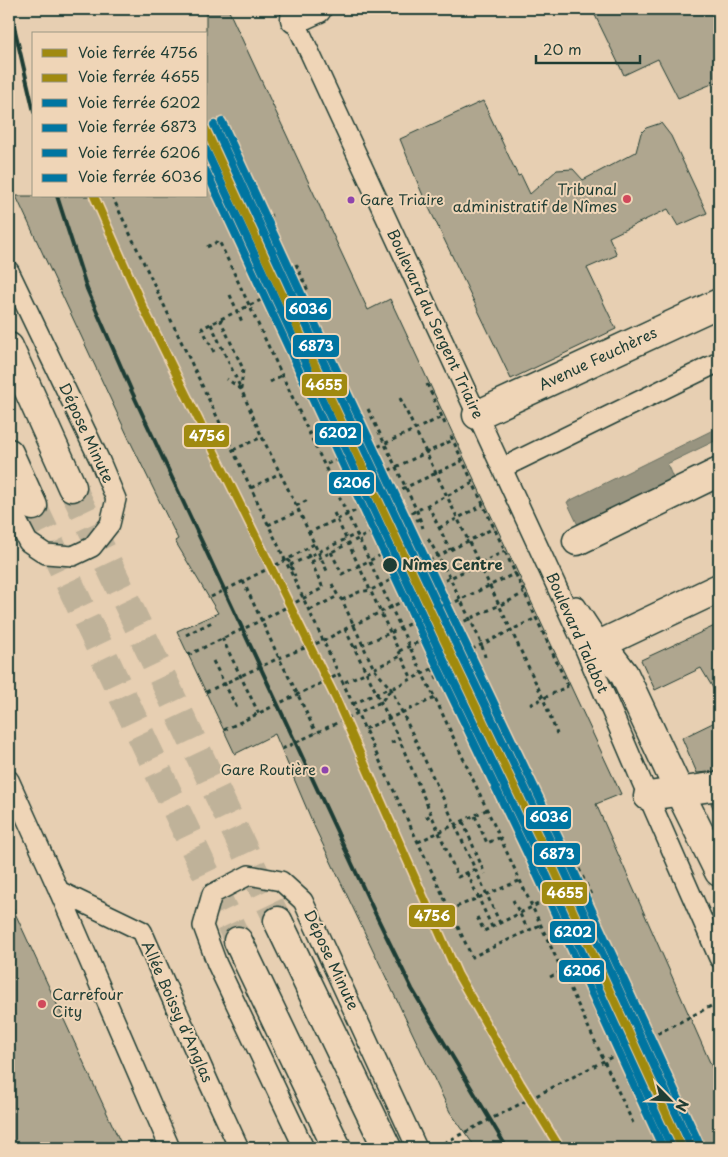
<svg xmlns="http://www.w3.org/2000/svg" width="728" height="1157" font-family="'Playpen Sans',sans-serif">
<rect width="100%" height="100%" fill="#e7cfb2"/>
<filter id="ink" filterUnits="userSpaceOnUse"><feTurbulence type="fractalNoise" baseFrequency=".02" numOctaves="2"/><feDisplacementMap in="SourceGraphic" scale="10" xChannelSelector="R" yChannelSelector="G"/><feConvolveMatrix kernelMatrix="1 2 1 2 8 2 1 2 1" color-interpolation-filters="sRGB"/></filter>
<g filter="url(#ink)">
<polygon fill="#989480" stroke="#687162" points="719,427 719,439 667,464 673,478 578,525 567,502"/>
<g fill="#afa68f" stroke="#1f3d34">
<polygon points="206,9 228,9 368,310 390,299 621,794 596,804 719,1083 719,1148 476,1148 450,1112 315,828 275,734 235,754 177,631 218,613 175,541 178,539 130,441 16,196 206,196"/>
<polygon points="592,9 719,9 719,81 678,98 658,59 624,75"/>
<polygon points="483,101 518,176 521,175 530,194 557,170 573,169 583,180 636,152 641,133 646,128 661,123 671,136 707,213 678,226 668,209 609,237 617,255 587,268 616,329 511,379 421,191 400,139"/>
<polygon points="719,624 719,698 701,668 655,690 641,660"/>
<polygon points="719,720 719,771 697,773 682,738"/>
<polygon points="719,802 719,822 711,803"/>
<polygon points="9,900 123,1148 9,1148"/>
</g>
<g fill="none" stroke-linecap="round" stroke-linejoin="round">
<g stroke="#bfb299" stroke-width="28" stroke-dasharray="28 14" stroke-linecap="butt">
<polyline points="72,487 278,921"/>
<polyline points="33,506 238,941"/>
</g>
<g stroke="#1f3d34" stroke-width="22">
<g id="lane">
<polyline points="290,10 579,635 641,780 719,958"/>
<polyline points="9,271 100,461 116,499 110,524 92,547 73,556 46,554 28,542 9,505"/>
<polyline points="502,468 719,362"/>
<polyline points="576,606 601,644"/>
<polyline points="9,780 59,891 170,1148"/>
<polyline points="59,891 142,931 209,1083 239,1148"/>
<polyline points="304,1148 217,964 203,926 212,894 249,875 281,881 303,901 417,1148"/>
</g>
</g>
<g stroke="#1f3d34" stroke-width="31">
<g id="street">
<polyline points="295,19 317,9"/>
<polyline points="477,415 719,303"/>
<polyline points="577,541 719,472"/>
<polyline points="719,588 601,644 624,674 679,791 719,872"/>
<polyline points="648,796 719,786"/>
</g>
</g>
<g stroke="#1f3d34" stroke-width="31">
<g id="secondary">
<polyline points="9,347 72,487"/>
<polyline points="9,453 33,506"/>
<polyline points="278,921 387,1148"/>
<polyline points="238,941 337,1148"/>
</g>
</g>
<g stroke="#1f3d34" stroke-width="3" stroke-dasharray="4 4" stroke-linecap="butt">
<polyline points="112,196 288,566 472,957 540,925"/>
<polyline points="272,215 262,219 324,355 606,952 675,1106"/>
<polyline points="207,247 219,241 422,673 435,698 633,1123"/>
<polyline points="296,264 309,293"/>
<polyline points="230,295 243,324"/>
<polyline points="220,319 243,369 241,389 262,437 299,511 328,573"/>
<polyline points="211,324 241,389 227,379"/>
<polyline points="214,352 202,328 303,280"/>
<polyline points="324,355 335,350"/>
<polyline points="270,382 282,375"/>
<polyline points="427,384 445,424"/>
<polyline points="400,398 511,630 543,698 557,734"/>
<polyline points="368,409 417,511 423,528"/>
<polyline points="329,428 349,460 443,663"/>
<polyline points="451,436 568,686"/>
<polyline points="233,450 262,437"/>
<polyline points="349,460 442,417"/>
<polyline points="327,464 346,455"/>
<polyline points="360,484 453,440"/>
<polyline points="251,488 280,473"/>
<polyline points="428,505 450,550"/>
<polyline points="296,506 308,500"/>
<polyline points="334,513 412,679"/>
<polyline points="405,516 428,562"/>
<polyline points="409,524 419,519 420,521"/>
<polyline points="268,525 299,511"/>
<polyline points="439,528 483,505"/>
<polyline points="308,533 462,461"/>
<path d="M428 539C442 561 453 584 464 607 472 624 481 639 485 657"/>
<polyline points="331,552 342,574 416,538"/>
<polyline points="288,559 295,576"/>
<polyline points="311,562 473,483"/>
<polyline points="290,565 357,534"/>
<polyline points="243,581 279,658 298,695 316,733"/>
<polyline points="332,584 338,596 342,600 374,669 391,689 443,798 475,869 500,923"/>
<polyline points="211,597 288,559 314,544"/>
<polyline points="342,600 359,592 371,590 494,528"/>
<polyline points="310,610 338,596"/>
<polyline points="345,629 399,739 458,877 475,869"/>
<polyline points="186,635 214,621"/>
<polyline points="222,638 259,714"/>
<polyline points="354,648 390,633 516,573"/>
<polyline points="399,651 511,600 524,593"/>
<polyline points="188,655 262,620 323,588 306,550"/>
<polyline points="450,660 456,671"/>
<polyline points="213,661 237,708"/>
<polyline points="432,668 438,680"/>
<polyline points="345,682 401,656"/>
<polyline points="206,692 279,658 325,640 345,629 381,612 505,551"/>
<polyline points="353,704 391,687"/>
<polyline points="530,705 568,686"/>
<polyline points="365,729 435,698"/>
<polyline points="224,730 340,674"/>
<polyline points="391,743 399,739"/>
<polyline points="282,749 381,702 391,689 536,618"/>
<polyline points="475,816 487,843 499,838"/>
<polyline points="541,817 552,812"/>
<polyline points="426,818 432,814"/>
<polyline points="463,822 485,874"/>
<polyline points="418,842 486,810"/>
<polyline points="579,869 592,897"/>
<polyline points="467,873 492,927"/>
<polyline points="513,900 527,928"/>
<polyline points="449,910 519,881"/>
<polyline points="477,917 484,931 584,881"/>
<polyline points="606,952 615,947"/>
<polyline points="550,977 562,971"/>
<polyline points="444,1143 719,1002"/>
</g>
<use href="#lane" stroke="#efd5b7" stroke-width="19"/>
<use href="#street" stroke="#efd5b7" stroke-width="28"/>
<use href="#secondary" stroke="#efd5b7" stroke-width="28"/>
<g stroke="#1f3d34" stroke-width="4">
<polyline points="10,9 34,112"/>
<polyline points="57,196 87,289 132,392 375,913 412,989 507,1148"/>
</g>
<g stroke="#efd5b7" stroke-width="11">
<polyline id="rail-1" points="94,196 142,305 336,699 458,975 520,1083 560,1148"/>
</g>
<g stroke="#efd5b7" stroke-width="11">
<polyline id="rail-2" points="206,130 314,363 444,640 544,848 682,1148"/>
</g>
<g stroke="#efd5b7" stroke-width="11">
<polyline id="rail-3" points="206,150 436,644 536,852 672,1148"/>
</g>
<g stroke="#efd5b7" stroke-width="11">
<polyline id="rail-4" points="214,125 322,359 452,636 552,844 690,1144"/>
</g>
<g stroke="#efd5b7" stroke-width="11">
<polyline id="rail-5" points="206,171 428,647 528,855 663,1148"/>
</g>
<g stroke="#efd5b7" stroke-width="11">
<polyline id="rail-6" points="222,122 330,356 460,632 560,841 698,1141"/>
</g>
<use href="#rail-1" stroke="#a08a10" stroke-width="8"/>
<use href="#rail-2" stroke="#a08a10" stroke-width="8"/>
<use href="#rail-3" stroke="#0075a1" stroke-width="8"/>
<use href="#rail-4" stroke="#0075a1" stroke-width="8"/>
<use href="#rail-5" stroke="#0075a1" stroke-width="8"/>
<use href="#rail-6" stroke="#0075a1" stroke-width="8"/>
</g>
</g>
<g fill="#d1495b" stroke="#efd5b7" stroke-width="2">
<circle cx="627" cy="199" r="5"/>
<circle cx="42" cy="1004" r="5"/>
</g>
<g fill="#8e44ad" stroke="#efd5b7" stroke-width="2">
<circle cx="351" cy="200" r="4.5"/>
<circle cx="325" cy="770" r="4.5"/>
</g>
<circle fill="#1f3d34" stroke="#efd5b7" stroke-width="2" cx="390" cy="565" r="8"/>
<g text-anchor="middle" stroke-width="4" stroke-linejoin="round" paint-order="stroke">
<g font-size="14" fill="#1f3d34" stroke="#efd5b7" text-anchor="start">
<text x="360" y="205">Gare Triaire</text>
<text x="316" y="775" text-anchor="end">Gare Routière</text>
</g>
<g font-size="15" fill="#1f3d34" stroke="#efd5b7" text-anchor="end">
<text x="617" y="195">Tribunal<tspan x="617" dy="17">administratif de Nîmes</tspan></text>
<text x="52" y="1000" text-anchor="start">Carrefour<tspan x="52" dy="17">City</tspan></text>
</g>
<g font-size="15" fill="#1f3d34" stroke="#efd5b7">
<text transform="translate(435 324) rotate(65)" y="5">Boulevard du Sergent Triaire</text>
<text transform="translate(598 359) rotate(-25)" y="5">Avenue Feuchères</text>
<text transform="translate(86 433) rotate(65)" y="5">Dépose Minute</text>
<text transform="translate(577 633) rotate(66)" y="5">Boulevard Talabot</text>
<text transform="translate(331 960) rotate(65)" y="5">Dépose Minute</text>
<text transform="translate(177 1012) rotate(66)" y="5">Allée Boissy d'Anglas</text>
</g>
<g font-size="15" font-weight="bold" fill="#1f3d34" stroke="#efd5b7" text-anchor="start">
<text x="402" y="570">Nîmes Centre</text>
</g>
</g>
<g stroke="#efd5b7" stroke-width="2">
<rect x="285" y="297" width="47" height="24" rx="5" fill="#0075a1"/>
<rect x="292" y="334" width="48" height="24" rx="5" fill="#0075a1"/>
<rect x="301" y="373" width="47" height="24" rx="5" fill="#a08a10"/>
<rect x="314" y="422" width="48" height="24" rx="5" fill="#0075a1"/>
<rect x="183" y="424" width="47" height="24" rx="5" fill="#a08a10"/>
<rect x="328" y="471" width="47" height="24" rx="5" fill="#0075a1"/>
<rect x="525" y="806" width="47" height="24" rx="5" fill="#0075a1"/>
<rect x="533" y="842" width="48" height="24" rx="5" fill="#0075a1"/>
<rect x="541" y="881" width="47" height="24" rx="5" fill="#a08a10"/>
<rect x="408" y="904" width="48" height="24" rx="5" fill="#a08a10"/>
<rect x="549" y="920" width="47" height="24" rx="5" fill="#0075a1"/>
<rect x="558" y="959" width="47" height="24" rx="5" fill="#0075a1"/>
</g>
<g font-size="14" text-anchor="middle" font-weight="bold" fill="#fff">
<text x="308" y="314">6036</text>
<text x="316" y="351">6873</text>
<text x="324" y="390">4655</text>
<text x="338" y="438">6202</text>
<text x="207" y="441">4756</text>
<text x="352" y="488">6206</text>
<text x="549" y="822">6036</text>
<text x="557" y="859">6873</text>
<text x="565" y="898">4655</text>
<text x="432" y="921">4756</text>
<text x="573" y="937">6202</text>
<text x="582" y="976">6206</text>
</g>
<rect width="728" height="1157" fill="none" stroke="#efd5b7" stroke-width="30"/>
<rect x="15" y="15" width="698" height="1127" fill="none" stroke="#1f3d34" stroke-width="2" filter="url(#ink)"/>
<rect x="32" y="32" width="175" height="165" fill="#efd5b7" stroke="#9c9883"/>
<rect x="42" y="49" width="25" height="8" fill="#a08a10" stroke="#9c9883"/>
<text x="78" y="58" font-size="15" fill="#1f3d34">Voie ferrée 4756</text>
<rect x="42" y="74" width="25" height="8" fill="#a08a10" stroke="#9c9883"/>
<text x="78" y="82" font-size="15" fill="#1f3d34">Voie ferrée 4655</text>
<rect x="42" y="99" width="25" height="8" fill="#0075a1" stroke="#9c9883"/>
<text x="78" y="108" font-size="15" fill="#1f3d34">Voie ferrée 6202</text>
<rect x="42" y="124" width="25" height="8" fill="#0075a1" stroke="#9c9883"/>
<text x="78" y="132" font-size="15" fill="#1f3d34">Voie ferrée 6873</text>
<rect x="42" y="149" width="25" height="8" fill="#0075a1" stroke="#9c9883"/>
<text x="78" y="158" font-size="15" fill="#1f3d34">Voie ferrée 6206</text>
<rect x="42" y="174" width="25" height="8" fill="#0075a1" stroke="#9c9883"/>
<text x="78" y="182" font-size="15" fill="#1f3d34">Voie ferrée 6036</text>
<g transform="translate(670 1100) rotate(114)" stroke="#efd5b7" stroke-width="4" paint-order="stroke">
<path d="M0-4L9 19L0 12L-9 19Z" fill="#1f3d34"/>
<text y="-8" font-size="14" font-weight="bold" text-anchor="middle" fill="#1f3d34">N</text>
</g>
<path d="M536 55v8h104v-8" fill="none" stroke="#1f3d34" stroke-width="2.5"/>
<text x="543" y="55" font-size="15" fill="#1f3d34" stroke="#efd5b7" stroke-width="4" paint-order="stroke">20 m</text>
</svg>
